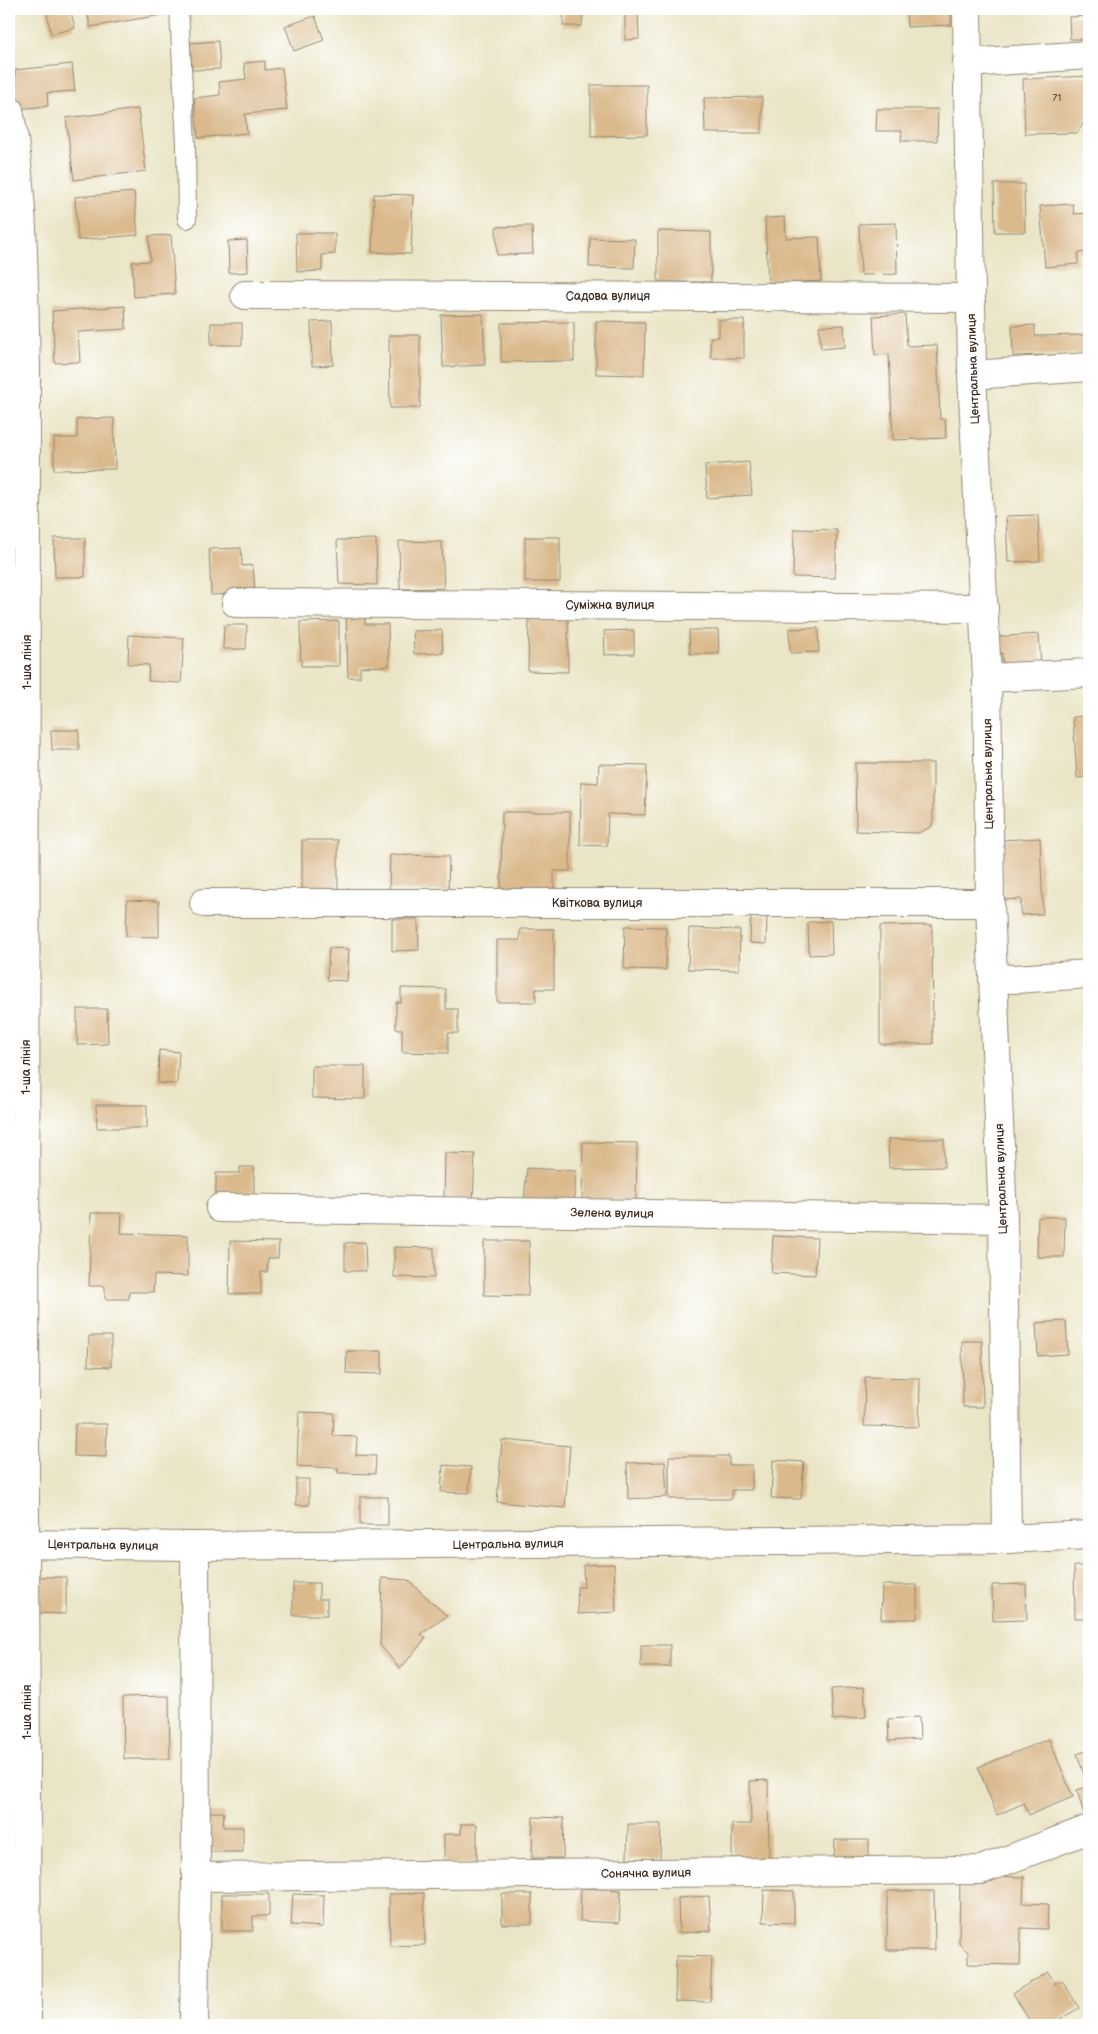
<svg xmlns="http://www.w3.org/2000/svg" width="1098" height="2034" font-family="'Balsamiq Sans',sans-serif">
<rect width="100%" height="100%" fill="#fff"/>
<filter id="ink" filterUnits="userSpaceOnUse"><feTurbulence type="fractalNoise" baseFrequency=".02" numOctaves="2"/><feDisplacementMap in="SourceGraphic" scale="10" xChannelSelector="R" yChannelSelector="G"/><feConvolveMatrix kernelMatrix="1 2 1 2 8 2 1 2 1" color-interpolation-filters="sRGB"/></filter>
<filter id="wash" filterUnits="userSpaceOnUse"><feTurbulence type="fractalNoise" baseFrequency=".0096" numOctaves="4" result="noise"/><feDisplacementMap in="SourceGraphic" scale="20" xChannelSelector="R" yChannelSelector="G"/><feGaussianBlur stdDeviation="1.12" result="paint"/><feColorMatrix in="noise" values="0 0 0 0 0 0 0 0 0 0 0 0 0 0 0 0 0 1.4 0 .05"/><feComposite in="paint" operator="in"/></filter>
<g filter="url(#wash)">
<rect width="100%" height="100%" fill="#eae5c6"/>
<g id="blocks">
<g fill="#dab98c">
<polygon points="46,9 70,9 75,28 51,34"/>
<polygon points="87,9 160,9 161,15 90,27"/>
<polygon points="564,9 583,9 582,26 563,26"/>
<polygon points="638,9 639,39 625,40 625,10"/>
<polygon points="906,9 951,9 951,25 907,27"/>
<polygon points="315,16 324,40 294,51 285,26"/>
<polygon points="1089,16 1089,39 1070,39 1069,17"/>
<polygon points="218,41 220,69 192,70 190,43"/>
<polygon points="265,61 265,70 282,68 287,110 245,114 247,133 198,138 194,98 220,95 219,82 246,79 244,63"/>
<polygon points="72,64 75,91 47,93 48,106 18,109 15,70"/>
<polygon points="1089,76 1089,115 1077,133 1025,134 1023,79"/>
<polygon points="591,85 647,85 647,135 591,136"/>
<polygon points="762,97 762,133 705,133 704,98"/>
<polygon points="138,109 146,171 74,180 66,118"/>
<polygon points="877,109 938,109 937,141 901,141 902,131 876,131"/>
<polygon points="994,184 1024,184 1025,232 995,232"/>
<polygon points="134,192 138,235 78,240 75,197"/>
<polygon points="374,194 413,195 411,254 372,252"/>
<polygon points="1073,204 1074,214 1089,213 1089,252 1078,253 1078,264 1045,267 1040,206"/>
<polygon points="785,217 786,238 819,237 821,281 768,284 765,218"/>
<polygon points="896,223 897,274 861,275 859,224"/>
<polygon points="532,226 533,254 497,255 496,227"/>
<polygon points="658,231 711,232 711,282 658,282"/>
<polygon points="296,233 335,233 335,254 322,255 322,271 297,272"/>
<polygon points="171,235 175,294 134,297 132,262 150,261 149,236"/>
<polygon points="590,238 635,239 634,268 589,267"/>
<polygon points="247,240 248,272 229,273 228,241"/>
<polygon points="125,306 126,329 78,332 80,362 55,363 52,311"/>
<polygon points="483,314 485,365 443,367 441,315"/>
<polygon points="905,314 907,346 937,345 940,419 945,419 946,438 893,440 889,354 875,355 873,316"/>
<polygon points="719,320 744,320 744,358 711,358 710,337 719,337"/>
<polygon points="332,321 333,365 312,366 311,322"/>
<polygon points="596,321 645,322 644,375 596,374"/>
<polygon points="574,322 574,361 501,362 501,323"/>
<rect x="211" y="323" width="31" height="22"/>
<polygon points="844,325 845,347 821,349 819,326"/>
<polygon points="1035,325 1035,336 1089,335 1089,354 1013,356 1012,326"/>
<polygon points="389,335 420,335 420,408 390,408"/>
<polygon points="114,418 115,469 54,470 54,438 77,438 77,419"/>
<polygon points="749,462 752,495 707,498 705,465"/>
<polygon points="1038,515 1040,561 1008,562 1006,516"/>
<polygon points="794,529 837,530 835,578 793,577"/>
<rect x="525" y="537" width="35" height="45"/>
<polygon points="54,538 85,538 85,577 55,577"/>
<polygon points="376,539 377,585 339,584 337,540"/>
<polygon points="399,541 442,542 444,588 400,589"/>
<polygon points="241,548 242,566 253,565 255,593 211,595 209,549"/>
<polygon points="365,613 365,624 388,624 389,666 360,667 360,677 348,677 346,614"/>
<polygon points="529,619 568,619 568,672 528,671"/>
<polygon points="339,621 339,666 301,666 300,622"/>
<polygon points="224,625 247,625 246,649 223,649"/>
<polygon points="818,628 819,652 790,653 789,629"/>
<polygon points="442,630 443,653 414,654 413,631"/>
<polygon points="634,630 634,654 605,655 604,631"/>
<polygon points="689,630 718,630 719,654 690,654"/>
<polygon points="1039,634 1041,666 1003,668 1002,653 993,654 992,637"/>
<polygon points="129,635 184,638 181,683 148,681 149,665 128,664"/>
<polygon points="1089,716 1089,777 1077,778 1073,717"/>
<polygon points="51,730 79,730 79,750 52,750"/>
<polygon points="855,763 933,763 933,821 931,827 918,833 856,831"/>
<polygon points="599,764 647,765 645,815 608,814 607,846 580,845 581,782 598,783"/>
<polygon points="502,812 570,812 570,871 554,871 554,889 501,889"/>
<polygon points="1040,838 1043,914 1021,915 1021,899 1004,900 1001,840"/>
<rect x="302" y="840" width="36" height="52"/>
<polygon points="390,855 449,856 448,891 389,890"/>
<polygon points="127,900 159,901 159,937 126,936"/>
<polygon points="751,915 767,916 766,944 750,943"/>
<polygon points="392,919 418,919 419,950 392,951"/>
<polygon points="831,921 832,954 809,955 808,922"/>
<polygon points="932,925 933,1044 880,1044 880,926"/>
<polygon points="625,926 666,927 666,970 624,969"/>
<polygon points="689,928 740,930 739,970 688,969"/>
<polygon points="520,929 554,929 554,989 536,989 536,1002 497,1002 497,940 520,940"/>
<polygon points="329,948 349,949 347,981 327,980"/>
<polygon points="401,988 446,989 446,1009 458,1009 458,1033 448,1033 448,1053 402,1052 402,1029 396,1029 396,1002 401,1002"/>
<polygon points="77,1009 107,1009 108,1044 77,1045"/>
<polygon points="159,1050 179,1052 177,1084 158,1083"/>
<polygon points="312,1066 365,1066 365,1099 312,1098"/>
<polygon points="96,1105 147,1105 147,1128 97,1128"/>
<polygon points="888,1139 944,1139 944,1167 889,1168"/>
<polygon points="583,1142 637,1143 636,1201 582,1199"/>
<polygon points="445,1153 475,1154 473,1200 444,1199"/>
<polygon points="240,1167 254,1167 254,1201 216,1201 216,1173 240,1173"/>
<polygon points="527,1168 576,1171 574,1205 524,1201"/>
<polygon points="91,1213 122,1213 121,1233 188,1235 188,1276 154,1275 153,1292 129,1292 129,1299 105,1299 105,1286 89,1286"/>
<polygon points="1038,1217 1065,1217 1064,1257 1037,1257"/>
<polygon points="773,1236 817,1238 815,1275 771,1273"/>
<polygon points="230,1241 279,1242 278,1258 268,1258 267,1272 261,1272 261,1294 229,1294"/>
<polygon points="484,1241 529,1241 528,1296 484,1295"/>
<polygon points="365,1242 366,1271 345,1271 345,1243"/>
<polygon points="394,1247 434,1248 434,1278 394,1277"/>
<polygon points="1066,1321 1068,1354 1038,1356 1036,1323"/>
<polygon points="89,1336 111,1336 111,1367 88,1366"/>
<polygon points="962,1341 982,1341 983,1407 963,1407"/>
<polygon points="347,1351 382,1351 382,1374 346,1373"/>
<polygon points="865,1377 920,1378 919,1427 864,1426"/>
<polygon points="299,1412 334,1413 333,1436 357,1437 356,1455 376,1456 375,1474 338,1473 338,1468 297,1466"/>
<polygon points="75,1424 107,1424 106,1457 74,1456"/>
<polygon points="502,1440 570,1446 565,1508 497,1502"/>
<polygon points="669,1456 729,1456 729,1465 752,1465 752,1490 732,1490 732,1499 669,1499"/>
<polygon points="773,1460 804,1462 801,1499 771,1498"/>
<polygon points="665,1462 667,1497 628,1499 627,1463"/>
<polygon points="443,1465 471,1467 469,1493 441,1492"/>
<rect x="296" y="1479" width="13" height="26"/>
<rect x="360" y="1497" width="28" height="28"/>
<polygon points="614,1564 616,1612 578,1614 577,1587 584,1587 583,1565"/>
<polygon points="1074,1566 1089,1566 1089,1618 1075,1618"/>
<polygon points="33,1577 66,1577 66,1614 32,1613"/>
<polygon points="382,1578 408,1580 447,1616 421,1634 426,1638 400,1669 380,1645"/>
<polygon points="293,1583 319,1583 319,1599 327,1599 327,1615 293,1615"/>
<polygon points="1026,1584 1027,1620 993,1621 992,1585"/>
<polygon points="882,1585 917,1585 917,1619 881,1619"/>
<rect x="641" y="1645" width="29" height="22"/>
<polygon points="864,1687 866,1717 833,1720 831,1689"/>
<polygon points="169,1696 170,1759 124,1759 123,1697"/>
<polygon points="919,1717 920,1739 889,1741 888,1719"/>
<polygon points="1049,1739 1073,1797 1029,1815 1024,1803 997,1815 978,1767"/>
<polygon points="1089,1750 1089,1820 1086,1821 1077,1790 1088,1787 1077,1754"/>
<polygon points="768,1780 769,1858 732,1858 732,1824 751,1824 750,1781"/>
<polygon points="206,1812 224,1812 223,1827 243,1827 243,1852 205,1852"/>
<polygon points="533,1817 564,1818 563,1858 532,1858"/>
<polygon points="461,1824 477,1824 477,1864 444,1865 444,1834 461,1834"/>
<polygon points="628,1824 661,1824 660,1859 627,1859"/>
<polygon points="835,1840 869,1840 869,1859 834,1859"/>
<polygon points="960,1876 1024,1877 1023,1903 1048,1904 1047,1929 1021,1928 1020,1965 968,1964 968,1952 959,1944"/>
<polygon points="581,1888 621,1890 619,1923 580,1921"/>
<polygon points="764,1890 794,1891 794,1923 763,1922"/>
<polygon points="887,1891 934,1891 935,1950 887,1950"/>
<polygon points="424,1893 425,1945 390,1946 389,1894"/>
<polygon points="222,1894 269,1894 269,1916 253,1916 253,1931 222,1931"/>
<polygon points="293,1894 324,1895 323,1927 291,1925"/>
<rect x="502" y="1894" width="30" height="30"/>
<polygon points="709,1896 711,1931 679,1933 678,1898"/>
<rect x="9" y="1921" width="5" height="32"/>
<polygon points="676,1956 712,1957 710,2002 675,2001"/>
<polygon points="1048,1972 1055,1984 1062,1980 1079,2008 1050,2025 1032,2025 1013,1993"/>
<rect x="9" y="1985" width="5" height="34"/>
</g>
</g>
</g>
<g filter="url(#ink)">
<use href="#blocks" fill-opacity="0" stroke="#928872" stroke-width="1"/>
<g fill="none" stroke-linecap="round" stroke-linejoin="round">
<g stroke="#928872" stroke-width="20">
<g id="lane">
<polyline points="179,9 186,145 187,219"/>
<polyline points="9,897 27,897"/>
</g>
</g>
<g stroke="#928872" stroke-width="30">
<g id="street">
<polyline points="967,9 972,375 987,678 990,903 1003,1219 1007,1539"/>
<polyline points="967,63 1089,55"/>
<path d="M9 110C25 193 23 280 26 364L25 1544 27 2025"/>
<polyline points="245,295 970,298"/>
<polyline points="972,375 1089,367"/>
<polyline points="236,603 984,608"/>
<polyline points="987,678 1089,673"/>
<polyline points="204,903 990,903"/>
<polyline points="993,978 1015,979 1089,974"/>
<polyline points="220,1208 1003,1219"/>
<polyline points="9,1544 195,1546 1007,1539 1089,1535"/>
<polyline points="196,1877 981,1870 1089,1829"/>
<polyline points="194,2025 196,1877 195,1546"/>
</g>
</g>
<use href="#lane" stroke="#fff" stroke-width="18"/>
<use href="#street" stroke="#fff" stroke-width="28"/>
</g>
</g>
<g text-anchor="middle" stroke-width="5" stroke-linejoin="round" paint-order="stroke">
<g font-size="10" fill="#634e3a">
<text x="1057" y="101">71</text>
</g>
<g font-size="12" fill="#3b2a1e" stroke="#fff">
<text x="608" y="300">Садова вулиця</text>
<text transform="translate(973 369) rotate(-92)" y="4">Центральна вулиця</text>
<text x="610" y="609">Суміжна вулиця</text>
<text transform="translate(27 662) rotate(-90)" y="4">1-ша лінія</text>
<text transform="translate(988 774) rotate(-91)" y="4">Центральна вулиця</text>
<text x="597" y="907">Квіткова вулиця</text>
<text transform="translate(26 1067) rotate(-90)" y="4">1-ша лінія</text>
<text transform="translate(1001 1179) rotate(-92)" y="4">Центральна вулиця</text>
<text transform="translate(612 1213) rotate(1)" y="4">Зелена вулиця</text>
<text transform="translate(508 1544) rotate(-1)" y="4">Центральна вулиця</text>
<text transform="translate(103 1545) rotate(1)" y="4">Центральна вулиця</text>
<text transform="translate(27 1712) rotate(-90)" y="4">1-ша лінія</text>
<text transform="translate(646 1873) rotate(-1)" y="4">Сонячна вулиця</text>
</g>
</g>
<rect width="1098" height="2034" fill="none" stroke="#fff" stroke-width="30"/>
</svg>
